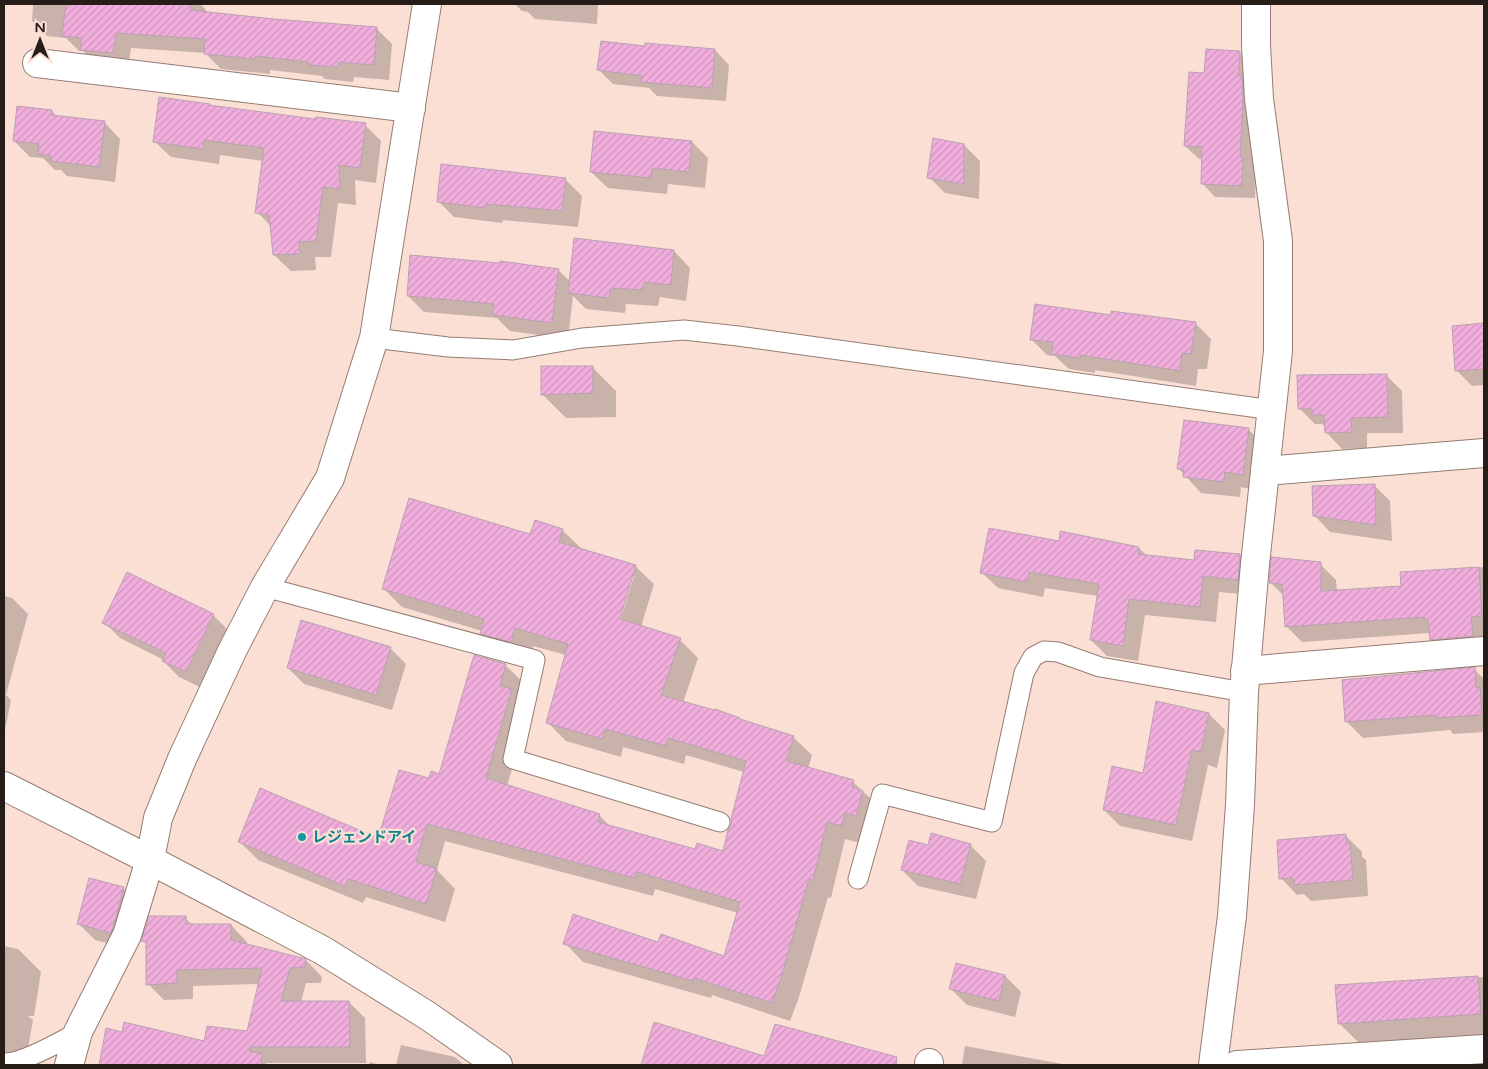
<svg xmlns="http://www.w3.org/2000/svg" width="1488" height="1069" font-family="'Varela Round','Noto Sans JP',sans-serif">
<defs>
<pattern id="building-hatch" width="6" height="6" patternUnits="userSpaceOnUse" patternTransform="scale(1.25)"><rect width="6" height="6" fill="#f1aedd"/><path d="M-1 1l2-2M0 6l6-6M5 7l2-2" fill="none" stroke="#ce95bd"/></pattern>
</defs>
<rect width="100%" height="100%" fill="#fbdfd4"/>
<g fill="#0003" fill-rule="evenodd">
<polygon points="33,4 200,4 206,10 206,13 274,20 376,28 392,44 389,80 354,77 353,82 325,79 322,76 270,70 270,74 221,69 205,53 131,48 128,68 97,65 83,51 79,51 66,38 47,36 32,21"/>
<polygon points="515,4 598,4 597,24 535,19 528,12 522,11"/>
<polygon points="646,48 715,50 729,65 726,101 657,96 649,88 613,84 599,70"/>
<polygon points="1239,52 1253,66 1256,112 1253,169 1256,172 1255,198 1215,197 1202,183 1203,159 1199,159 1185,146 1205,75"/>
<polygon points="209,105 211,107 317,121 365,125 381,141 376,183 355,180 356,205 338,203 331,257 315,257 316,270 291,271 274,255 272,227 257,212 263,161 220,155 219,164 171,157 154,141"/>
<polygon points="52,111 57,117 104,122 120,139 115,182 67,176 61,170 55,170 43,158 30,157 14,141"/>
<polygon points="692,142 708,158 705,188 668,184 667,194 608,188 591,172"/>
<polygon points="964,145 980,161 979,199 945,193 929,177"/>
<polygon points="566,180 582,196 578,227 503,220 502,223 454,217 438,201"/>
<polygon points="674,251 690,268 686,301 660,297 658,306 626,304 625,313 586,309 573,296 568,339 510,331 497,318 424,312 408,296 558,270 571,282"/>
<polygon points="1112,316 1195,323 1211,339 1207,369 1198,369 1196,386 1095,370 1095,373 1069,369 1055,356 1047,355 1031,339"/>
<polygon points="1484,325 1484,385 1472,386 1456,370 1453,327"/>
<polygon points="592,367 616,391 616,417 566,418 542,394"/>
<polygon points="1386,375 1402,391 1403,433 1367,433 1367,448 1342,449 1326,432 1326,428 1322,424 1315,424 1299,408"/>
<polygon points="1249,430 1265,446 1259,491 1241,487 1240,497 1201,493 1179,469"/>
<polygon points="1374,485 1390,501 1392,541 1330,532 1314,515"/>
<path d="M562 530 581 548 580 549 635 566 654 584 641 627 680 640 698 658 683 703 793 737 812 755 808 769 853 782 872 800 860 843 845 839 831 898 828 897 799 997 790 1021 712 995 711 998 583 962 565 943 725 957 738 913 655 889 653 896 445 841 437 870 455 889 445 922 366 897 363 903 258 860 239 841 379 839 430 780 440 775 505 665 524 683 530 709 507 786 599 815 612 828 696 851 724 852 732 825 744 772 686 755 684 764 623 747 621 757 566 741 547 722 566 655 533 646 530 660 500 652 482 633V631L402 607 383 588 531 535ZM631 576H634L619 625H617Z"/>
<polygon points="1060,542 1139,548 1147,556 1195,561 1240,555 1256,572 1254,595 1219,592 1216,622 1145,615 1138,661 1107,656 1091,640 1098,596 1045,588 1043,597 998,588 981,572"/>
<polygon points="1320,564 1336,580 1337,592 1402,587 1401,573 1484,567 1484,652 1447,655 1431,639 1430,633 1302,642 1286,626 1284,596 1270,582"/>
<polygon points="4,596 12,598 28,614 6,695 11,700 5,730"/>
<polygon points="213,615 229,631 202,688 179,677 163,661 164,660 120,638 104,622"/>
<polygon points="390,648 406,664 392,710 304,684 288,668"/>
<polygon points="1474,669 1484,679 1484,732 1453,734 1450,730 1363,738 1347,722"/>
<polygon points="1209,714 1225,730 1217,768 1208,765 1192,841 1120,826 1104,810"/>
<polygon points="1346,836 1362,852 1362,857 1366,860 1368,896 1311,901 1304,894 1297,895 1281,878"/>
<polygon points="970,845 986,861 976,899 918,886 902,870 929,847"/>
<polygon points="123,888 139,904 127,948 95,940 79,924"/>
<polygon points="185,918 193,925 231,925 247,942 247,945 306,960 322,977 321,983 306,983 301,1002 349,1002 365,1018 366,1063 266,1063 266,1065 100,1065 107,1029 123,1034 205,1042 248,1032 260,984 193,986 193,999 164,1000 148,984 147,945 143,940"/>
<polygon points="4,946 18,949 41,972 34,1016 28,1016 33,1020 25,1065 4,1061"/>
<polygon points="1005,976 1021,992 1015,1017 967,1005 951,989"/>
<polygon points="1484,977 1484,1057 1380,1064 1339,1023 1337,987"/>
<polygon points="655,1023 766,1057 870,1050 885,1065 642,1065"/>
<polygon points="401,1045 455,1057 464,1065 396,1065"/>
<polygon points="965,1046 1068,1065 962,1065"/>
<polygon points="370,1062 380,1065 369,1065"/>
</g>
<g fill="url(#building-hatch)" stroke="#b9a2b1">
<polygon points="66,4 191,4 190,10 274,19 377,27 374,65 339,62 338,67 309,65 309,62 255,56 255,59 204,54 205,39 116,33 113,53 80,50 82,38 62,36"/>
<polygon points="601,41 645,46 645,43 715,49 712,88 641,82 642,76 597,70"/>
<polygon points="1206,49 1240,51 1239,76 1242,76 1243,98 1240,157 1243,157 1242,186 1201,184 1202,147 1184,146 1189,72 1204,73"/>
<polygon points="159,97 210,104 209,105 315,119 316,117 366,123 360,168 339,165 340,189 323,187 316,241 299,242 300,254 273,255 269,215 255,213 264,148 204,140 203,149 153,142"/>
<polygon points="17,106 52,110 52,115 105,121 99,167 50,161 51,156 38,154 39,144 13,141"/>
<polygon points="594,131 692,141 689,172 652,168 651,178 590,172"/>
<polygon points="933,138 964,144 964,184 927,178"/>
<polygon points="441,164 566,178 562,211 487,204 486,208 437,202"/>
<polygon points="574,238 674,250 671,285 644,282 642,290 611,288 609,298 568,293"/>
<polygon points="410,255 500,263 500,261 559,269 552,323 493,315 494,304 407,296"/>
<polygon points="1035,304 1111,315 1111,311 1196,322 1191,354 1182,353 1180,371 1080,355 1080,358 1051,354 1053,342 1030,340"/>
<polygon points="1484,323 1484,369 1455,371 1452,326"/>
<polygon points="541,366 593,366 593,393 541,395"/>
<polygon points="1387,374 1388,417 1351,418 1352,432 1325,433 1324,415 1312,415 1312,409 1298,409 1297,375"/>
<polygon points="1184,420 1249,428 1243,475 1225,472 1224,482 1183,477 1184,470 1177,469"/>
<polygon points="1375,484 1376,525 1313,516 1312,486"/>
<polygon points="409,498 530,534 535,520 563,529 559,542 636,565 620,619 681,638 661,695 714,710 715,709 740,718 740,719 794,736 786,761 854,780 852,787 863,791 856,816 845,813 842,826 827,822 813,880 809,879 781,978 772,1003 694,978 693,981 563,944 573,914 658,942 661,934 724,956 740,902 637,872 635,878 427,824 416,862 437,869 426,904 348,879 345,886 238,842 260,788 378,838 399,770 429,778 431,771 439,774 474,655 506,664 500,686 512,689 486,778 600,814 598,822 695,849 697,843 723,851 728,830 731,825 731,819 746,761 668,738 666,746 605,729 602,739 546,723 568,644 515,628 511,642 480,634 484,619 382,589"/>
<polygon points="989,528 1059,541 1060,531 1139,547 1138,554 1194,560 1195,550 1240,554 1238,580 1203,576 1200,607 1129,599 1123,646 1090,640 1099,584 1029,572 1027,582 980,573"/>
<polygon points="1271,557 1321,562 1321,591 1401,586 1400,572 1479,567 1482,616 1471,617 1473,636 1430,640 1428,620 1425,620 1425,617 1285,627 1282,584 1269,583"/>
<polygon points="127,572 214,614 186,672 162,661 166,653 102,623"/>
<polygon points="301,620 391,647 376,695 287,668"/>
<polygon points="1475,667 1476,688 1480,687 1482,715 1436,718 1435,715 1345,722 1342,680"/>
<polygon points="1156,701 1209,713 1201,752 1192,750 1176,825 1103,810 1112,766 1143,773"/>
<polygon points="931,833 971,844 960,884 901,870 909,840 928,845"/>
<polygon points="1346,834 1347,843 1350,843 1353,880 1294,885 1293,878 1279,879 1277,840"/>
<polygon points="89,878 124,887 117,914 111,933 77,924"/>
<polygon points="149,916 186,916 186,924 231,924 231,940 306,959 305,967 290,968 281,1001 349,1001 350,1047 250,1047 249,1051 262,1054 261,1065 99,1065 106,1028 122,1032 124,1022 204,1041 207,1026 247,1031 262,968 177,970 177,983 146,985 146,942 141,941"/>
<polygon points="956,963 1005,975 999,1001 949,989"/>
<polygon points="1478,976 1481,1014 1338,1024 1335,985"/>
<polygon points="654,1022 764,1056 775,1024 897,1057 896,1065 641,1065"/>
</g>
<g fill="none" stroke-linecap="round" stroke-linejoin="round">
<g stroke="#957c72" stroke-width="21">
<g id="service">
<polyline points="374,338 448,347 513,350 582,338 684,330 738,336 1273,410"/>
<polyline points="265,587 535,660 513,759 720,822"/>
<polyline points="858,879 882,794 992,822 1024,673 1033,657 1044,651 1058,652 1100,667 1244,692"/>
<path d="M4 1063C21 1064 62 1041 78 1032"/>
</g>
</g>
<g stroke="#957c72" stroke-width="30">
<g id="minor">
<polyline points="37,63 411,108"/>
<polyline points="1265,471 1484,453"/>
<polyline points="1245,671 1484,651"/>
<polyline points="4,786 150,860 322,950 428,1016 498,1065"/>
<polyline points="69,1065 78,1032 127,935 150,860 158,818 182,759 232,651 265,587 330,478 374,338 427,4"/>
<polyline points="929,1065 929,1063"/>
<polyline points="1213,1065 1232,916 1240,805 1244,692 1255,564 1278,351 1278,241 1259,99 1256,45 1256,4"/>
<polyline points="1237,1065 1484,1049"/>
</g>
</g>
<use href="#service" stroke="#fff" stroke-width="19"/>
<use href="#minor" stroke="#fff" stroke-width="28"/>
</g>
<circle fill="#0f9aa8" stroke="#fbdfd4" stroke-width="2" cx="302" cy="837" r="5"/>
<g text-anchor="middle" stroke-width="4.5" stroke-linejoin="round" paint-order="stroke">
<g font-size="15" font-weight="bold" fill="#0d838f" stroke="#fbdfd4" text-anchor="start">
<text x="312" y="842">レジェンドアイ</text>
</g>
</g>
<rect width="1488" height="1069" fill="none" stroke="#261d18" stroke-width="10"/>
<g transform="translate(40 40)" stroke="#fbdfd4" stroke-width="4" paint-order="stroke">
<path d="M0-4L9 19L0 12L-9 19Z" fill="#261d18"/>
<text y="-8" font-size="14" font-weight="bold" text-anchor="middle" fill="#261d18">N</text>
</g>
</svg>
